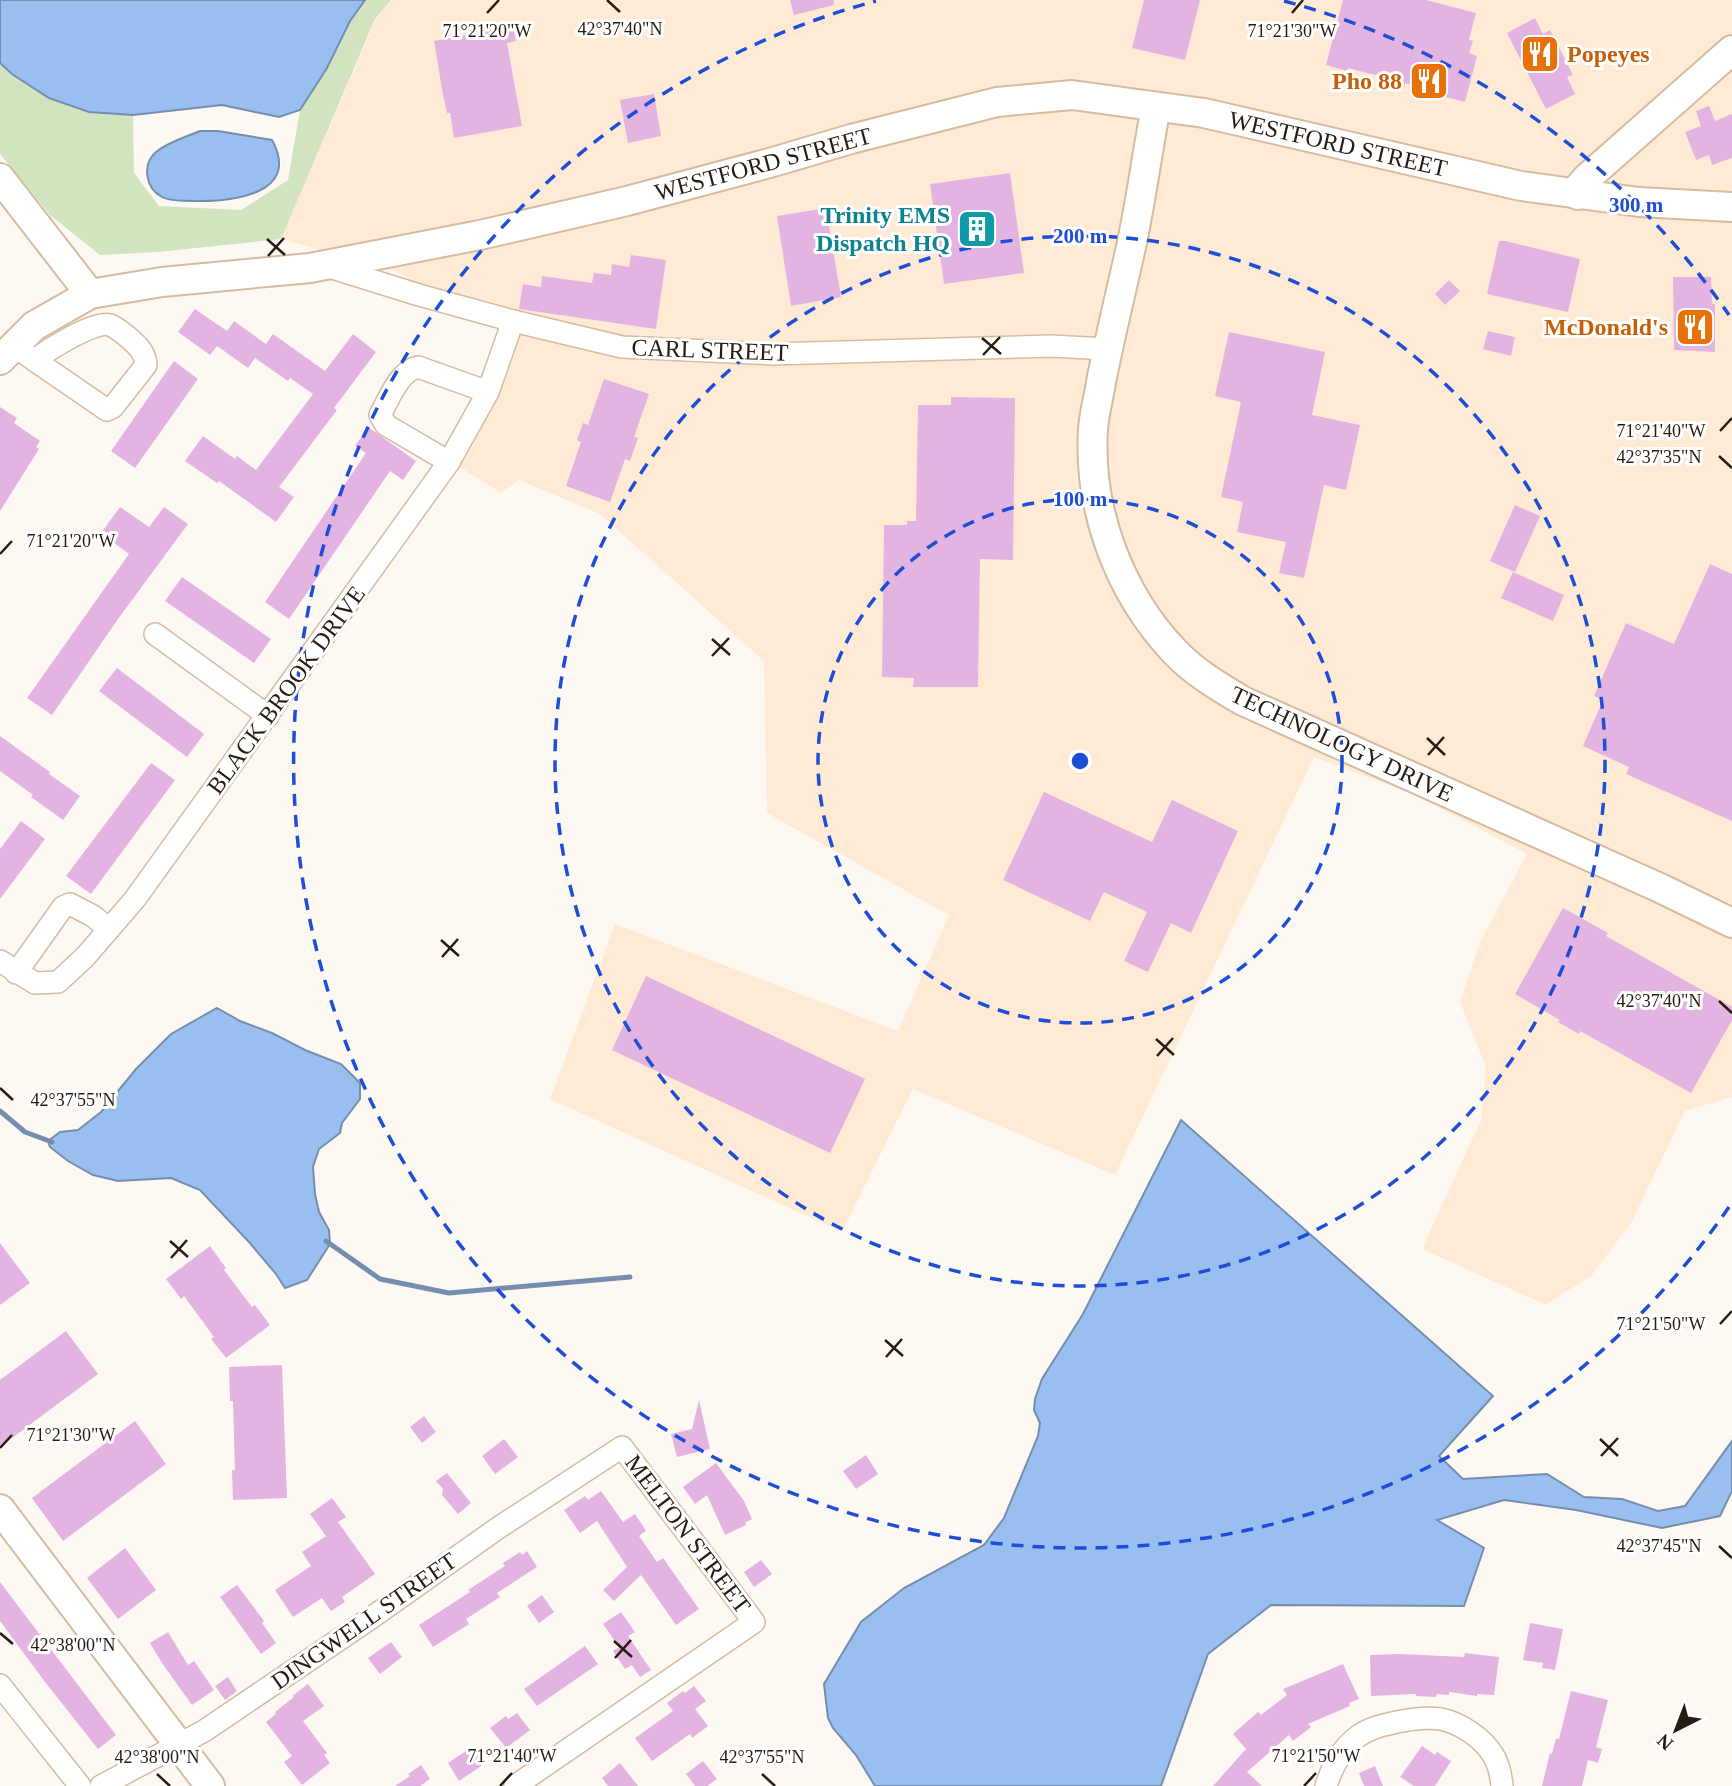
<svg xmlns="http://www.w3.org/2000/svg" width="1732" height="1786" font-family="Georgia,serif">
<rect width="100%" height="100%" fill="#fef8f3"/>
<polygon fill="#ffead6" points="391,0 1732,0 1732,1097 1685,1111 1631,1223 1592,1275 1546,1305 1422,1249 1481,1120 1486,1067 1460,1002 1480,942 1527,854 1413,794 1314,757 1115,1175 913,1089 842,1232 550,1099 615,924 898,1031 949,915 767,813 764,661 600,514 519,480 501,493 458,466 520,340 395,271 281,239 376,19"/>
<path fill="#d1e4bf" d="M365 0H391L375 19 281 239 158 252 100 255 50 215 0 154V63C25 85 55 104 88 112 102 115 118 114 133 115L134 173 159 206 241 210 288 180 300 110 327 68 350 21Z"/>
<g fill="#99bff0" stroke="#768ead" stroke-width="2">
<polygon points="0,0 365,0 350,21 327,68 300,110 279,117 222,105 133,115 89,112 49,98 12,74 0,63"/>
<path d="M200 131H218L272 140C302 195 230 202 193 201 183 200 171 202 162 197 145 188 142 164 156 152 168 142 186 137 200 131Z"/>
<polygon points="217,1008 240,1021 272,1033 305,1050 341,1064 360,1083 360,1099 342,1123 340,1133 319,1149 313,1167 315,1194 319,1212 329,1230 330,1244 307,1280 285,1288 276,1274 249,1242 200,1190 171,1178 118,1181 93,1175 68,1161 50,1147 48,1141 60,1132 78,1130 101,1112 136,1069 171,1034"/>
<polygon points="1181,1120 1493,1396 1439,1456 1463,1479 1547,1474 1584,1497 1622,1499 1658,1511 1685,1506 1732,1441 1732,1491 1720,1516 1662,1528 1576,1510 1504,1500 1437,1520 1484,1548 1464,1606 1271,1605 1208,1654 1161,1786 875,1786 856,1755 833,1728 828,1718 824,1684 861,1622 904,1588 984,1545 1004,1518 1038,1436 1040,1423 1034,1410 1035,1399 1042,1379 1083,1314"/>
</g>
<g fill="none" stroke-linecap="round" stroke-linejoin="round">
<g stroke="#768ead" stroke-width="5">
<polyline points="0,1111 25,1132 52,1142"/>
<polyline points="326,1241 380,1279 449,1293 630,1277"/>
</g>
</g>
<g fill="#e3b4e2">
<polygon points="790,0 834,0 834,5 794,15"/>
<polygon points="1144,0 1200,0 1185,60 1132,48"/>
<polygon points="1343,0 1426,0 1476,13 1469,40 1473,41 1469,53 1477,56 1465,102 1438,95 1439,92 1405,83 1404,88 1382,83 1383,77 1348,68 1347,71 1326,65"/>
<polygon points="1535,18 1543,34 1550,30 1573,75 1567,77 1575,94 1546,109 1507,33"/>
<polygon points="513,27 516,41 507,43 522,126 454,138 450,113 447,113 443,95 434,41"/>
<polygon points="654,94 661,136 628,143 620,100"/>
<polygon points="1709,106 1715,121 1732,114 1732,158 1712,165 1709,155 1696,160 1685,132 1701,126 1696,111"/>
<polygon points="1010,173 1024,273 944,284 930,184"/>
<polygon points="826,208 841,297 791,306 777,216"/>
<polygon points="1499,241 1505,241 1580,259 1568,312 1487,294"/>
<polygon points="631,255 666,260 656,329 519,309 523,284 541,287 542,276 592,283 594,273 611,275 612,264 629,267"/>
<polygon points="1673,277 1711,277 1712,304 1715,304 1715,352 1674,350"/>
<polygon points="1449,280 1460,291 1445,305 1435,294"/>
<polygon points="195,309 227,331 234,321 266,344 273,334 325,371 353,334 376,352 334,408 337,410 279,487 294,497 276,522 219,481 217,483 185,461 203,436 235,459 237,456 256,470 313,394 290,378 288,381 255,358 248,368 217,346 210,355 178,332"/>
<polygon points="1488,331 1515,337 1511,356 1483,349"/>
<polygon points="1229,332 1325,352 1312,415 1360,425 1346,490 1324,485 1304,578 1279,573 1286,542 1237,532 1243,502 1221,497 1241,402 1215,396"/>
<polygon points="174,361 198,379 135,468 111,451"/>
<polygon points="604,379 649,394 634,437 638,438 630,461 625,459 610,502 566,486 581,442 577,440 583,423 588,425"/>
<polygon points="951,397 1015,398 1013,560 980,559 978,687 913,687 914,678 882,677 884,525 907,525 907,521 916,521 918,405 951,405"/>
<polygon points="0,407 17,418 14,423 40,441 36,447 39,449 0,511"/>
<polygon points="368,427 416,461 403,480 390,471 289,619 265,602 366,453 355,446"/>
<polygon points="1515,505 1540,516 1515,572 1490,561"/>
<polygon points="120,507 149,527 164,507 188,524 118,619 52,715 27,698 129,554 101,533"/>
<polygon points="1710,564 1732,574 1732,821 1626,774 1629,767 1583,746 1603,700 1594,696 1626,623 1674,644"/>
<polygon points="1513,572 1564,595 1553,621 1501,598"/>
<polygon points="182,577 271,639 254,663 165,601"/>
<polygon points="117,668 204,734 187,757 99,691"/>
<polygon points="0,736 50,772 49,774 80,796 63,820 31,797 33,795 0,771"/>
<polygon points="151,763 175,780 91,894 66,876"/>
<polygon points="1044,792 1152,842 1172,800 1238,831 1191,933 1171,923 1148,972 1124,961 1147,912 1104,892 1090,921 1003,880"/>
<polygon points="21,821 45,839 0,899 0,849"/>
<polygon points="1563,908 1608,933 1606,936 1732,1007 1732,1020 1691,1093 1580,1031 1579,1034 1558,1022 1560,1020 1515,994"/>
<polygon points="646,976 865,1079 830,1153 612,1050"/>
<polygon points="0,1243 30,1283 0,1305"/>
<polygon points="210,1246 226,1268 224,1270 252,1307 255,1305 270,1325 226,1358 211,1339 214,1337 184,1296 181,1299 166,1279"/>
<polygon points="66,1331 98,1374 0,1447 0,1380"/>
<polygon points="282,1365 287,1498 233,1500 232,1470 235,1470 233,1401 230,1401 229,1367"/>
<polygon points="699,1400 710,1449 677,1457 671,1434 692,1429"/>
<polygon points="424,1416 436,1432 422,1443 410,1427"/>
<polygon points="135,1421 166,1464 63,1541 32,1498"/>
<polygon points="504,1439 518,1457 495,1474 482,1456"/>
<polygon points="866,1455 878,1474 856,1489 843,1471"/>
<polygon points="716,1463 744,1501 752,1519 745,1523 746,1525 725,1535 707,1495 695,1504 683,1487"/>
<polygon points="447,1473 471,1503 458,1514 442,1495 443,1489 436,1481"/>
<polygon points="601,1491 623,1522 635,1514 646,1531 639,1536 657,1562 663,1558 699,1609 676,1625 641,1575 614,1601 603,1590 627,1567 597,1521 580,1533 564,1510 585,1496 588,1500"/>
<polygon points="332,1498 346,1517 338,1522 375,1574 342,1597 345,1602 331,1611 322,1598 293,1617 275,1590 311,1566 302,1552 326,1536 310,1514"/>
<polygon points="125,1548 156,1590 118,1619 87,1578"/>
<polygon points="527,1551 537,1567 497,1593 500,1597 466,1619 469,1624 433,1647 419,1625 470,1592 468,1590 505,1566 503,1563 520,1552 522,1555"/>
<polygon points="761,1560 772,1574 754,1587 744,1572"/>
<polygon points="0,1582 116,1735 98,1749 45,1682 0,1621"/>
<polygon points="237,1585 264,1621 262,1623 276,1643 261,1654 220,1597"/>
<polygon points="542,1595 554,1612 539,1623 527,1606"/>
<polygon points="621,1612 635,1632 628,1636 651,1670 640,1677 632,1665 625,1669 613,1651 619,1647 603,1624"/>
<polygon points="1530,1623 1563,1629 1555,1670 1542,1668 1543,1663 1523,1660"/>
<polygon points="168,1632 188,1665 194,1661 214,1690 192,1705 162,1663 150,1643"/>
<polygon points="391,1642 402,1657 380,1674 368,1658"/>
<polygon points="585,1646 598,1664 537,1706 524,1689"/>
<polygon points="1465,1653 1499,1657 1494,1695 1477,1694 1477,1696 1449,1692 1449,1695 1437,1694 1436,1697 1416,1696 1416,1694 1371,1696 1370,1655 1400,1654 1464,1657"/>
<polygon points="1343,1664 1359,1699 1349,1703 1350,1706 1308,1724 1311,1727 1293,1741 1289,1735 1247,1772 1262,1786 1213,1786 1246,1749 1233,1734 1258,1712 1261,1715 1287,1695 1283,1689"/>
<polygon points="228,1677 237,1691 225,1700 215,1686"/>
<polygon points="308,1684 324,1706 303,1721 327,1753 324,1755 330,1763 302,1785 284,1762 292,1756 266,1722 276,1714 275,1712 294,1697 292,1696"/>
<polygon points="694,1686 706,1701 695,1709 708,1726 692,1738 690,1734 652,1761 635,1738 673,1711 667,1703 683,1691 685,1693"/>
<polygon points="1571,1691 1608,1700 1596,1747 1602,1749 1598,1763 1588,1760 1582,1786 1542,1786 1550,1753 1552,1754 1556,1738 1559,1739"/>
<polygon points="517,1713 530,1730 506,1748 490,1728 506,1716 508,1719"/>
<polygon points="1422,1746 1435,1755 1437,1752 1451,1761 1435,1786 1414,1786 1400,1777"/>
<polygon points="472,1747 484,1764 459,1781 448,1763"/>
<polygon points="703,1761 717,1779 707,1786 695,1786 686,1774"/>
<polygon points="620,1763 638,1786 608,1786 602,1778"/>
<polygon points="421,1765 430,1779 420,1786 395,1786 410,1776 408,1774"/>
<polygon points="1375,1766 1383,1786 1364,1786 1359,1773"/>
</g>
<g fill="none" stroke-linecap="round" stroke-linejoin="round">
<g stroke="#d6bba1" stroke-width="24">
<g id="street">
<polyline points="326,266 419,295 513,321 622,347 773,354 1051,346 1107,349"/>
<path d="M14 346 34 360C48 350 95 320 110 325 116 327 124 334 129 338 138 346 145 352 146 365L113 407 107 410 34 360"/>
<path d="M449 462 386 425 380 415C389 399 399 371 418 367L488 392"/>
<polyline points="155,634 268,716"/>
<polyline points="0,961 35,983 58,982 85,957 135,899 449,462 488,392 513,321"/>
<polyline points="16,973 63,907 70,904 93,916 109,929"/>
<polyline points="0,1685 80,1786"/>
<polyline points="101,1786 204,1731 371,1618 498,1528 622,1447 754,1622 515,1786"/>
<path d="M1326 1786C1332 1767 1341 1749 1357 1737 1369 1728 1383 1725 1397 1722 1411 1719 1427 1717 1441 1719 1460 1723 1483 1738 1493 1755 1499 1764 1501 1776 1502 1786"/>
</g>
</g>
<g stroke="#d6bba1" stroke-width="32">
<g id="secondary">
<path d="M1156 107C1147 153 1141 201 1131 247 1121 292 1110 337 1101 382 1099 397 1094 413 1093 429 1088 510 1119 593 1175 652 1194 672 1219 687 1243 701L1660 888 1732 923"/>
<polyline points="0,178 90,294"/>
<polyline points="1578,195 1580,186 1587,178 1732,50"/>
<polyline points="0,360 34,326 90,294 162,282 310,268 480,235 627,201 773,162 851,139 997,102 1072,95 1204,113 1521,186 1639,202 1732,207"/>
<polyline points="0,1509 210,1786"/>
</g>
</g>
<use href="#street" stroke="#fff" stroke-width="21"/>
<use href="#secondary" stroke="#fff" stroke-width="28"/>
</g>
<path fill="none" stroke="#261c12" stroke-width="2.5" d="M607 0 620 12M487 13 499 0M1292 13 1303 0M267 239 285 255M268 256 284 238M982 338 1001 354M983 355 1000 337M1720 431 1732 418M1719 456 1732 468M0 554 12 541M712 639 730 655M712 656 729 638M1427 738 1445 755M1428 755 1444 737M441 940 459 956M442 957 458 939M1719 1001 1732 1013M1156 1039 1174 1055M1157 1056 1173 1038M0 1088 13 1100M170 1241 188 1257M171 1258 187 1240M1720 1324 1732 1311M885 1340 903 1356M886 1357 902 1339M1600 1439 1618 1456M0 1448 12 1435M1601 1456 1618 1438M1719 1546 1732 1558M0 1633 13 1644M614 1641 632 1657M615 1658 631 1640M157 1774 170 1786M762 1774 775 1786M500 1786 512 1773M1304 1786 1316 1773"/>
<g fill="none" stroke="#1d4ed8" stroke-width="3.5" stroke-dasharray="12 9">
<circle cx="1080" cy="761" r="262"/>
<circle cx="1080" cy="761" r="525"/>
<path d="M1729 1207A787 787 0 1 1 876 1M1284 1A787 787 0 0 1 1729 315"/>
</g>
<defs>
<g id="restaurant-square" transform="scale(2.0125)"><rect x="-9" y="-9" width="18" height="18" rx="4" fill="#e8710a" stroke="#fff"/><path d="M-5-6h1v4h1v-4h1v4h1v-4h1v5L-1.5 .5V6h-2V.5L-5-1ZM5-6V6H3V1.5H1.5Q1.5-4 5-6Z" fill="#fff"/></g>
<g id="building-square" transform="scale(2.0125)"><rect x="-9" y="-9" width="18" height="18" rx="4" fill="#0f9aa8" stroke="#fff"/><path d="M-4-6H4V6H1V3H-1V6H-4ZM-2.5-4.3h1.7v1.8h-1.7ZM.8-4.3h1.7v1.8H.8ZM-2.5-1h1.7V.8h-1.7ZM.8-1h1.7V.8H.8Z" fill="#fff"/></g>
</defs>
<g fill-rule="evenodd">
<use href="#restaurant-square" x="1540" y="54"/>
<use href="#restaurant-square" x="1429" y="81"/>
<use href="#building-square" x="977" y="229"/>
<use href="#restaurant-square" x="1695" y="327"/>
</g>
<g text-anchor="middle" stroke-width="6" stroke-linejoin="round" paint-order="stroke">
<g font-size="24" font-weight="bold" fill="#c56008" stroke="#fff" text-anchor="end">
<text x="1567" y="62" text-anchor="start">Popeyes</text>
<text x="1402" y="89">Pho 88</text>
<text x="1668" y="335">McDonald's</text>
</g>
<g font-size="24" fill="#261c12" stroke="#fff">
<text transform="translate(1338 144) rotate(13)" y="8">WESTFORD STREET</text>
<text transform="translate(763 164) rotate(-15)" y="8">WESTFORD STREET</text>
<text transform="translate(710 350) rotate(2)" y="8">CARL STREET</text>
<text transform="translate(286 690) rotate(-54)" y="8">BLACK BROOK DRIVE</text>
<text transform="translate(1342 744) rotate(25)" y="8">TECHNOLOGY DRIVE</text>
<text transform="translate(688 1534) rotate(53)" y="8">MELTON STREET</text>
<text transform="translate(364 1621) rotate(-35)" y="8">DINGWELL STREET</text>
</g>
<g font-size="24" font-weight="bold" fill="#0d838f" stroke="#fff" text-anchor="end">
<text x="950" y="223">Trinity EMS<tspan x="950" dy="28">Dispatch HQ</tspan></text>
</g>
</g>
<g font-size="18" text-anchor="middle" fill="#261c12" stroke="#fff" stroke-width="6" stroke-linejoin="round" paint-order="stroke">
<text x="620" y="35">42°37'40"N</text>
<text x="487" y="37">71°21'20"W</text>
<text x="1292" y="37">71°21'30"W</text>
<text x="1661" y="437">71°21'40"W</text>
<text x="1659" y="463">42°37'35"N</text>
<text x="71" y="547">71°21'20"W</text>
<text x="1659" y="1007">42°37'40"N</text>
<text x="73" y="1106">42°37'55"N</text>
<text x="1661" y="1330">71°21'50"W</text>
<text x="71" y="1441">71°21'30"W</text>
<text x="1659" y="1552">42°37'45"N</text>
<text x="73" y="1651">42°38'00"N</text>
<text x="512" y="1762">71°21'40"W</text>
<text x="1316" y="1762">71°21'50"W</text>
<text x="157" y="1763">42°38'00"N</text>
<text x="762" y="1763">42°37'55"N</text>
</g>
<circle cx="1080" cy="761" r="10" fill="#1d4ed8" stroke="#fff" stroke-width="3.5"/>
<g font-size="21" text-anchor="middle" font-weight="bold" fill="#1d4ed8" stroke="#fff" stroke-width="6" stroke-linejoin="round" paint-order="stroke">
<text x="1636" y="212">300 m</text>
<text x="1080" y="243">200 m</text>
<text x="1080" y="506">100 m</text>
</g>
<g transform="translate(1676 1730) rotate(222)" stroke="#ffffff" stroke-width="5" paint-order="stroke">
<path d="M0-5L12 26L0 18L-12 26Z" fill="#261c12"/>
<text y="-10" font-size="19" font-weight="bold" text-anchor="middle" fill="#261c12">N</text>
</g>
</svg>
